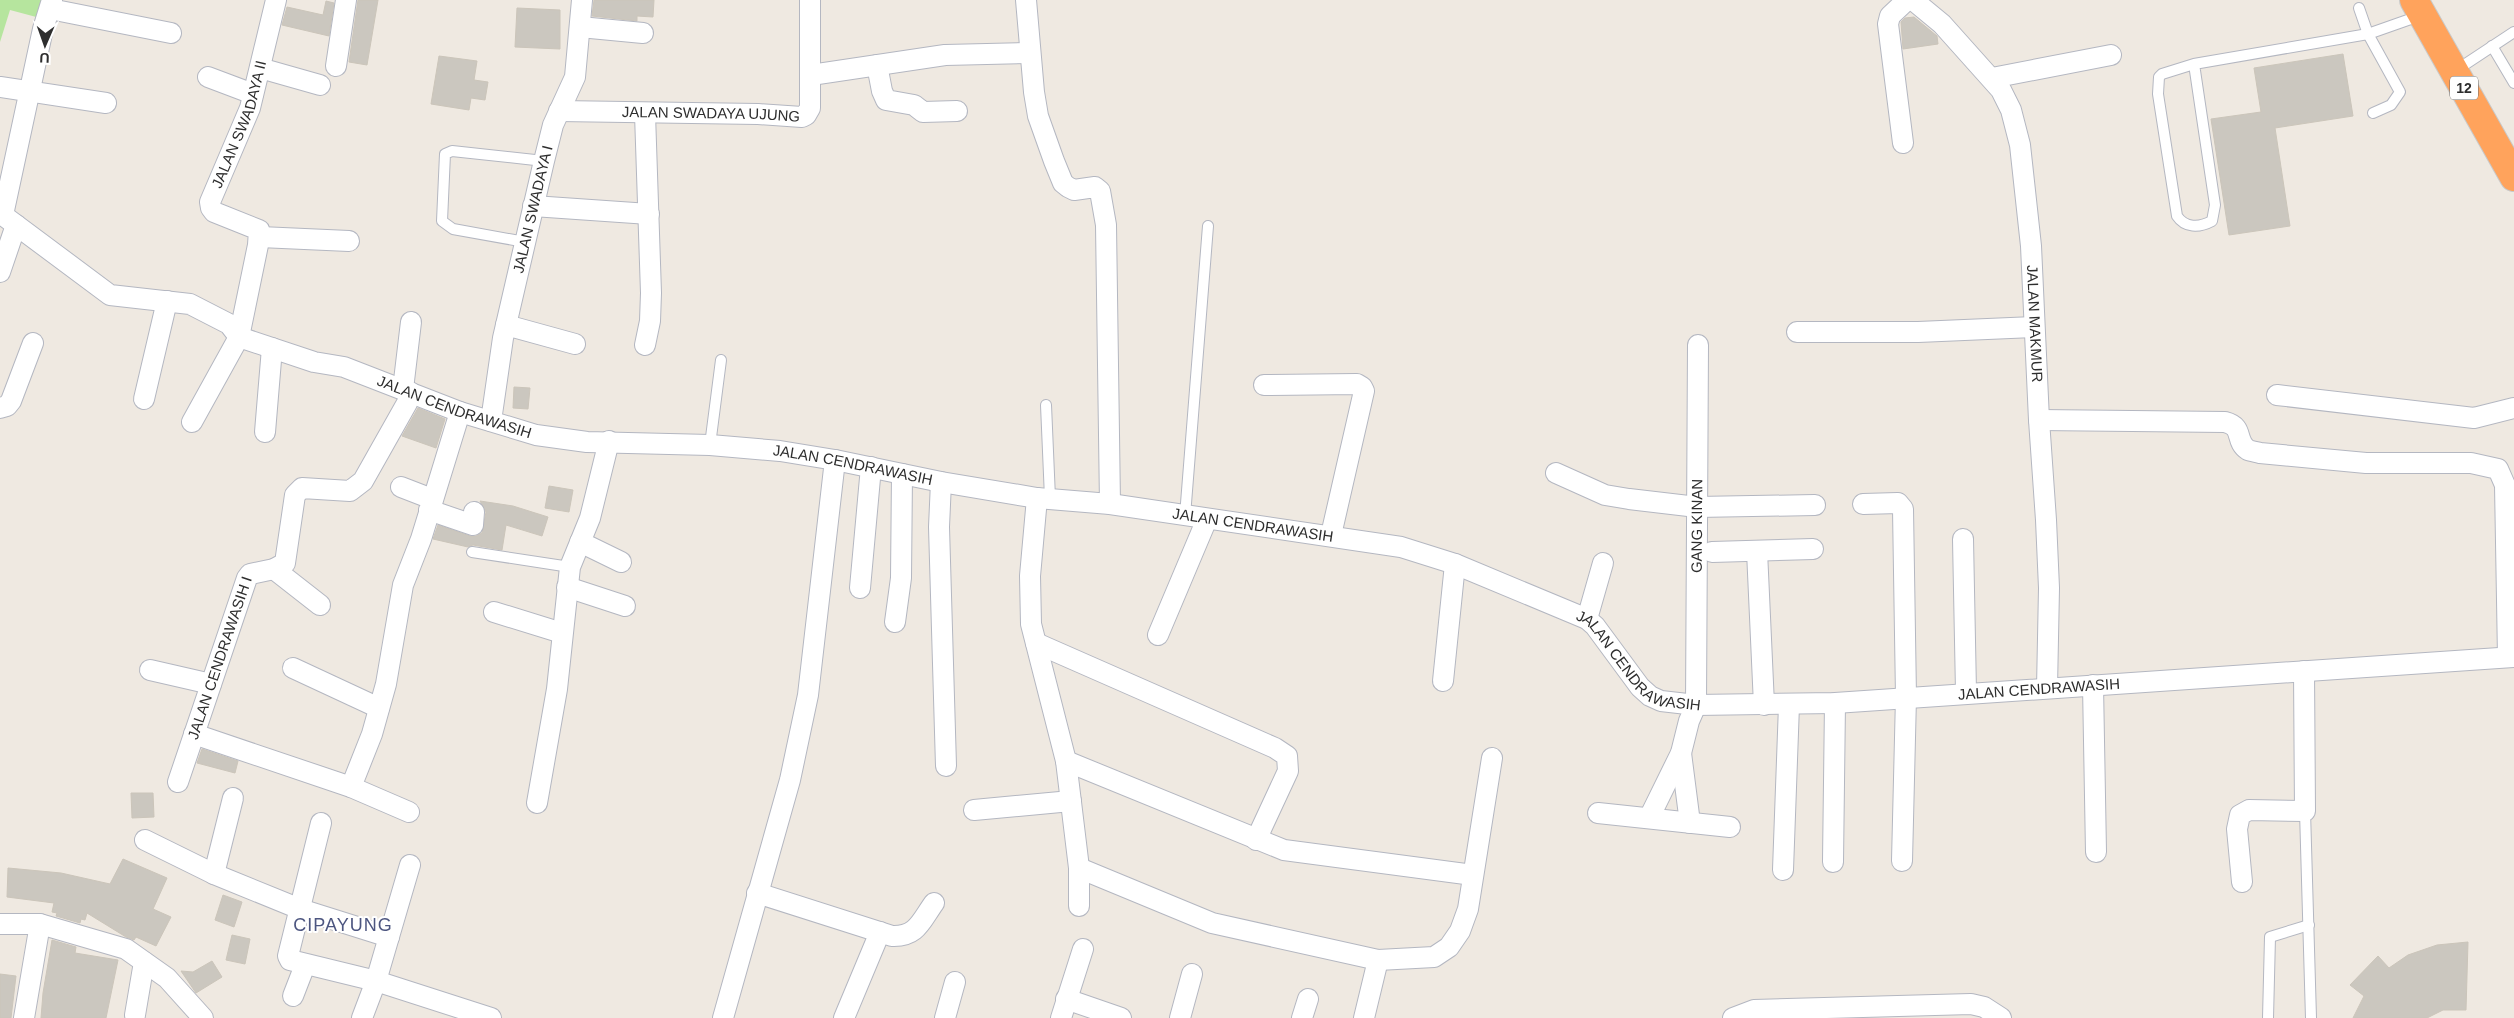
<svg xmlns="http://www.w3.org/2000/svg" width="2514" height="1018" font-family="Helvetica,sans-serif">
<rect width="100%" height="100%" fill="#efe9e1"/>
<polygon fill="#b6e59e" points="0,0 45,0 40,18 10,10 0,42"/>
<g fill="#cbc7bf" stroke="#cbc5ba">
<polygon points="358,0 378,0 367,65 349,62"/>
<polygon points="594,0 654,0 653,17 637,16 637,21 592,16"/>
<polygon points="326,1 334,3 329,36 282,25 287,7 323,15"/>
<polygon points="517,8 560,10 560,49 515,47"/>
<polygon points="1914,17 1937,36 1938,44 1903,49 1901,22 1905,18"/>
<polygon points="2343,54 2353,116 2275,128 2290,226 2229,235 2211,119 2261,112 2254,68"/>
<polygon points="439,56 477,61 474,80 488,82 485,100 471,98 469,110 431,104"/>
<polygon points="514,387 530,388 528,409 513,408"/>
<polygon points="418,408 445,419 436,448 402,436"/>
<polygon points="549,486 573,490 569,512 545,508"/>
<polygon points="480,501 513,506 548,517 542,536 506,525 502,550 473,545 468,547 433,539 438,525 470,536 476,536 482,533 486,512"/>
<polygon points="202,749 238,761 235,773 197,763"/>
<polygon points="131,793 153,793 154,817 132,818"/>
<polygon points="123,859 167,878 153,909 171,917 156,946 136,937 134,940 126,937 87,913 85,920 81,919 80,923 56,916 57,913 52,912 54,903 7,897 8,868 61,873 110,884"/>
<polygon points="223,895 242,902 234,927 215,920"/>
<polygon points="232,935 250,939 245,964 226,960"/>
<polygon points="52,940 76,947 75,953 118,960 106,1018 41,1018 43,993"/>
<polygon points="2468,942 2466,1010 2443,1010 2427,1018 2353,1018 2364,996 2350,985 2378,956 2389,968 2408,955 2437,945"/>
<polygon points="212,961 222,977 196,993 181,971 193,972"/>
<polygon points="0,974 16,976 11,1018 0,1018"/>
</g>
<g fill="none" stroke-linecap="round" stroke-linejoin="round">
<g stroke="#b4b7c1" stroke-width="12">
<g id="lane">
<polyline points="2359,8 2368,34 2400,92 2391,105 2373,113"/>
<polyline points="2492,46 2514,83"/>
<path d="M2194 64 2215 205 2212 221C2199 228 2185 228 2177 216L2158 94 2159 77 2162 74 2194 64 2368 34 2422 15"/>
<polyline points="2455,71 2514,32"/>
<polyline points="525,242 453,229 442,221 445,154 452,151 544,161"/>
<polyline points="1046,405 1050,498"/>
<polyline points="710,445 721,360"/>
<polyline points="1185,516 1208,226"/>
<polyline points="472,552 570,567"/>
<polyline points="2305,811 2311,1018"/>
<polyline points="2268,1018 2270,937 2309,925"/>
</g>
</g>
<g stroke="#b4b7c1" stroke-width="22">
<g id="street">
<polyline points="1026,0 1034,92 1038,116 1054,161 1063,183 1068,187 1074,190 1095,187 1100,191 1106,225 1110,504"/>
<path id="s1" d="M1913 0 1942 24 2001 90 2011 110 2020 145 2031 246 2039 420 2046 520 2049 588 2047 688"/>
<polyline points="50,9 171,33"/>
<polyline points="580,27 643,33"/>
<polyline points="877,65 882,91 886,100 914,105 923,112 957,111"/>
<polyline points="336,66 346,0"/>
<polyline points="260,68 320,85"/>
<polyline points="811,75 945,55 1029,53"/>
<polyline points="208,77 253,94"/>
<polyline points="1992,78 2111,55"/>
<polyline points="0,87 106,103"/>
<path id="s2" d="M559 111 758 114 802 117 806 115 810 108V0"/>
<polyline points="1903,143 1888,24 1890,16 1907,0"/>
<polyline points="533,206 649,214"/>
<path id="s3" d="M0 213 110 295 190 304 229 324 239 337 314 362 344 367 460 412 536 435 587 442 710 445 780 451 835 460 941 482 1037 498 1110 504 1401 547 1455 564 1587 619 1595 626 1640 687 1650 696 1661 701 1696 705 1835 703 2514 657"/>
<polyline points="3,215 43,29 52,0"/>
<polyline points="260,237 349,241"/>
<polyline points="0,272 16,225"/>
<polyline points="506,325 575,344"/>
<polyline points="1797,332 1918,332 2034,327"/>
<polyline points="645,345 650,321 651,293 645,114"/>
<polyline points="1264,385 1357,384 1362,387 1364,391 1331,535"/>
<polyline points="403,389 411,322"/>
<polyline points="2277,395 2474,418 2514,408"/>
<polyline points="144,399 167,301"/>
<polyline points="0,408 7,406 11,401 33,343"/>
<path d="M2039 420 2225 422C2245 427 2234 441 2248 450 2251 451 2256 452 2260 453L2366 463H2471L2498 469 2505 485 2508 657"/>
<path id="s4" d="M491 421 503 338 544 161 553 125 575 77 582 0"/>
<path id="s5" d="M192 422 239 337 258 245 259 230 214 212 211 208 210 202 250 108 276 0"/>
<polyline points="265,432 272,348"/>
<polyline points="1556,473 1605,495 1629,499 1697,507 1815,505"/>
<polyline points="941,482 939,527 946,766"/>
<polyline points="401,487 432,499"/>
<polyline points="1037,498 1030,576 1031,624 1066,761 1079,868 1079,906"/>
<polyline points="1863,504 1898,503 1903,509 1906,697 1902,861"/>
<polyline points="429,510 473,525 474,512"/>
<polyline points="1963,539 1966,692"/>
<polyline points="580,542 621,562"/>
<polyline points="1757,551 1764,705"/>
<polyline points="1712,552 1813,549"/>
<polyline points="274,569 320,605"/>
<polyline points="567,587 625,606"/>
<polyline points="860,588 871,467"/>
<polyline points="494,612 562,633"/>
<polyline points="1587,619 1603,563"/>
<polyline points="895,622 901,578 902,474"/>
<polyline points="1158,635 1207,519"/>
<polyline points="1036,643 1275,748 1287,756 1288,771 1256,840"/>
<polyline points="293,668 379,708"/>
<polyline points="150,670 211,684"/>
<polyline points="1443,681 1455,564"/>
<polyline points="2093,685 2096,852"/>
<polyline points="194,734 351,787 409,812"/>
<polyline points="1681,753 1690,823"/>
<polyline points="1066,761 1284,850 1473,875"/>
<path id="s6" d="M178 782 247 578 250 574 274 569 285 563 295 495 302 488 350 491 363 481 407 403 410 392"/>
<polyline points="351,787 372,734 386,684 403,585 421,539 460,412"/>
<polyline points="537,803 557,689 570,567 590,518 609,441"/>
<polyline points="974,810 1071,801"/>
<polyline points="1598,813 1730,827"/>
<path id="s7" d="M1649 818 1681 753 1689 721 1696 705 1698 345"/>
<polyline points="321,823 288,956 290,960 376,981 491,1018"/>
<polyline points="145,840 214,874 300,909 389,937"/>
<polyline points="1833,862 1835,703"/>
<polyline points="1079,868 1212,923 1378,960 1434,957 1449,947 1460,931 1468,909 1492,758"/>
<polyline points="1783,870 1789,705"/>
<polyline points="214,874 233,798"/>
<polyline points="2242,882 2237,829 2240,815 2249,810 2305,811 2304,671"/>
<path d="M757 893 892 936C917 937 921 921 934 903"/>
<polyline points="0,924 40,924 126,949 167,978 203,1018"/>
<polyline points="293,996 305,965"/>
<polyline points="1066,999 1121,1018"/>
<polyline points="135,1015 144,962"/>
<polyline points="24,1018 40,924"/>
<polyline points="362,1018 376,981 410,865"/>
<polyline points="723,1018 790,780 808,695 835,460"/>
<polyline points="844,1018 880,932"/>
<polyline points="945,1018 955,982"/>
<polyline points="1061,1018 1083,949"/>
<polyline points="1180,1018 1192,974"/>
<polyline points="1302,1018 1308,999"/>
<polyline points="1364,1018 1378,960"/>
<polyline points="1733,1018 1754,1010 1971,1004 1984,1007 2001,1018"/>
</g>
</g>
<g stroke="#c9c9c9" stroke-width="30">
<polyline id="highway" points="2414,0 2514,177"/>
</g>
<use href="#lane" stroke="#fff" stroke-width="10"/>
<use href="#street" stroke="#fff" stroke-width="20"/>
<use href="#highway" stroke="#ffa35c" stroke-width="28"/>
</g>
<g text-anchor="middle" stroke-width="4" stroke-linejoin="round" paint-order="stroke">
<rect fill="#fff" stroke="#6d6d6d" stroke-width="1" x="2450" y="76.5" width="28" height="23" rx="4"/>
<g font-size="14" font-weight="bold" fill="#2e2e2e">
<text x="2464" y="93">12</text>
</g>
<g font-size="15" fill="#2e2e2e" stroke="#fff">
<text dy="5" stroke="none"><textPath href="#s2" startOffset="152">JALAN SWADAYA UJUNG</textPath></text>
<text dy="5" stroke="none"><textPath href="#s5" startOffset="349">JALAN SWADAYA II</textPath></text>
<text dy="5" stroke="none"><textPath href="#s4" startOffset="216">JALAN SWADAYA I</textPath></text>
<text dy="5" stroke="none"><textPath href="#s1" startOffset="364">JALAN MAKMUR</textPath></text>
<text dy="5" stroke="none"><textPath href="#s3" startOffset="505">JALAN CENDRAWASIH</textPath></text>
<text dy="5" stroke="none"><textPath href="#s3" startOffset="910">JALAN CENDRAWASIH</textPath></text>
<text dy="5" stroke="none"><textPath href="#s3" startOffset="1315">JALAN CENDRAWASIH</textPath></text>
<text dy="5" stroke="none"><textPath href="#s7" startOffset="302">GANG KINAN</textPath></text>
<text dy="5" stroke="none"><textPath href="#s3" startOffset="1735">JALAN CENDRAWASIH</textPath></text>
<text dy="5" stroke="none"><textPath href="#s6" startOffset="131">JALAN CENDRAWASIH I</textPath></text>
<text dy="5" stroke="none"><textPath href="#s3" startOffset="2155">JALAN CENDRAWASIH</textPath></text>
</g>
<g font-size="18" letter-spacing="1" fill="#4d5680" stroke="#fff">
<text x="343" y="931">CIPAYUNG</text>
</g>
</g>
<g transform="translate(45 45) rotate(182)" stroke="#ffffff" stroke-width="4" paint-order="stroke">
<path d="M0-4L9 19L0 12L-9 19Z" fill="#2e2e2e"/>
<text y="-8" font-size="14" font-weight="bold" text-anchor="middle" fill="#2e2e2e">U</text>
</g>
</svg>
